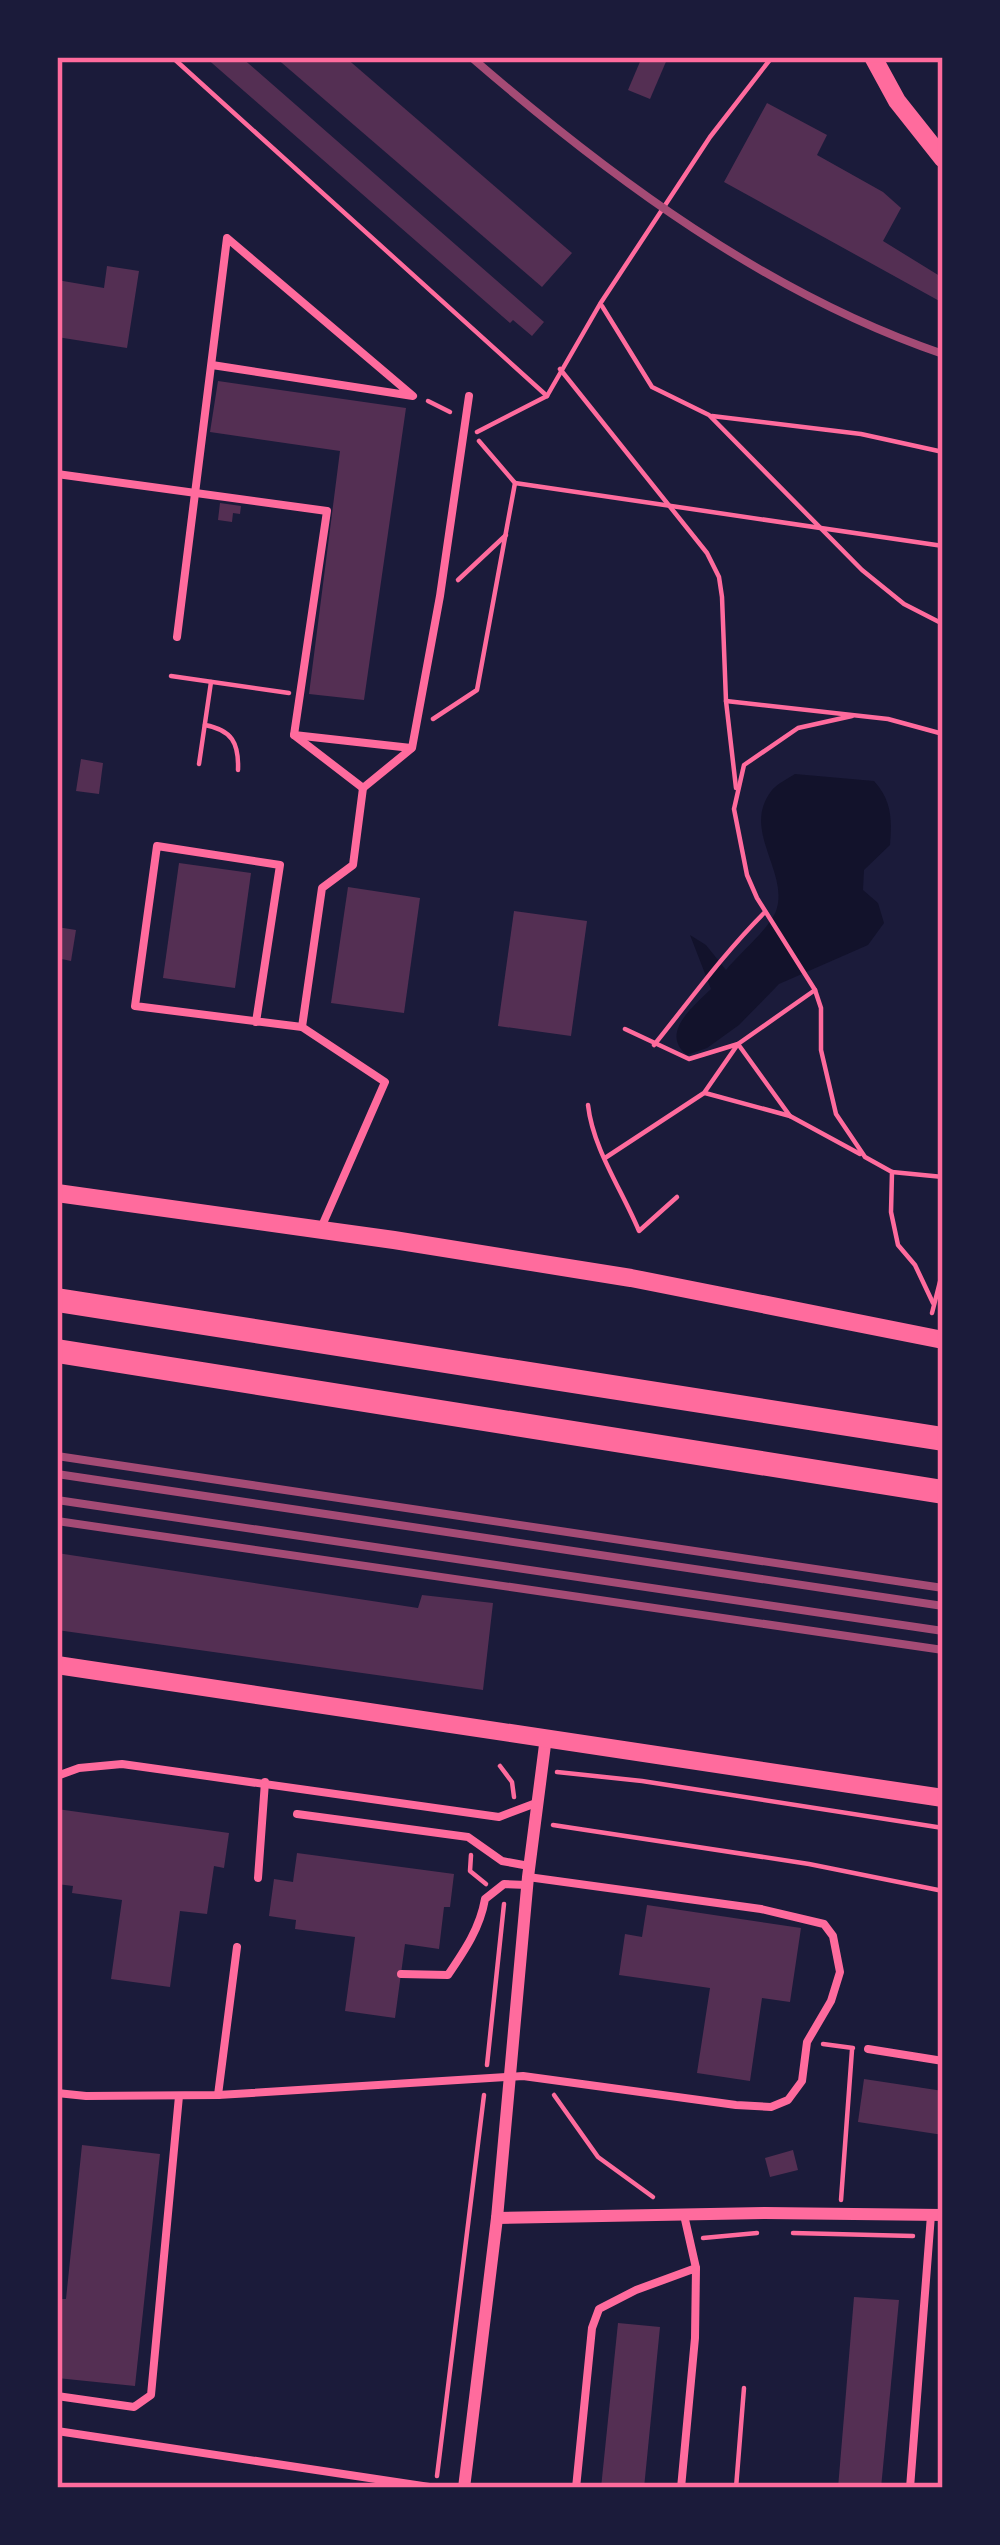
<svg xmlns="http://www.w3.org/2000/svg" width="1000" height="2545" font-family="'Nunito Sans',sans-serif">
<rect width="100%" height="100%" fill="#1b1b3a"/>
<path fill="#12122b" d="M795 774 874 781C892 801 892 819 890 845L864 870 863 890 878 903 884 923 868 945 779 984 739 1025 707 1048 687 1055C659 1033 694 1006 711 989L690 935 706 945 726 970C739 954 769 929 776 911 790 872 740 830 772 790 777 784 789 778 795 774Z"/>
<g fill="#542f53">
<polygon points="205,57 241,57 544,322 532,336 513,320 510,323"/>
<polygon points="275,57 345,57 572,253 542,287"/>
<polygon points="642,57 668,57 650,99 628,90"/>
<polygon points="767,103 827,135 817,155 883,192 901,208 883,241 943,278 943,303 724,182"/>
<polygon points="107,266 139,271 127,348 57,337 57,280 104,288"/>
<polygon points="218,381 406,408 364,700 309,694 340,451 210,432"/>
<polygon points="220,503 241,506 240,514 233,513 232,522 218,520"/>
<polygon points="81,759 103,763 99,794 76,791"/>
<polygon points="179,863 251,873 235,988 163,978"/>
<polygon points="348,887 420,898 404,1013 331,1003"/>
<polygon points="514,911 587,921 571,1036 498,1026"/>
<polygon points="57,927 76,930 71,961 57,958"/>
<polygon points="57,1553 418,1608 422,1595 493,1603 483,1690 57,1630"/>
<polygon points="57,1809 229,1833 224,1868 214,1866 207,1914 180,1911 170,1987 111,1979 122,1900 72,1893 73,1886 57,1884"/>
<polygon points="297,1853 454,1874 450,1907 444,1907 439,1949 405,1944 395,2018 345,2011 355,1937 295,1929 296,1920 269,1916 274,1879 293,1882"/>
<polygon points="647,1905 801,1928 790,2002 762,1998 750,2081 697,2073 710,1988 619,1975 625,1934 642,1937"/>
<polygon points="864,2079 943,2091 943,2135 858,2122"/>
<polygon points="82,2145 160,2154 135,2386 57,2378 57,2299 66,2299"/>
<polygon points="793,2150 798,2170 770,2177 765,2158"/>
<polygon points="854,2297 899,2300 881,2488 838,2488"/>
<polygon points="618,2323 660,2327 644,2488 601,2488"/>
</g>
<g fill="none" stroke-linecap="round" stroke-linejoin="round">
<g stroke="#ff6b9d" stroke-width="4.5">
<polyline points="172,57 547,396"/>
<polyline points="602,306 652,387 709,415 862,570 904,604 943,624"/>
<polyline points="560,369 707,553 719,577 722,597 726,701 736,788"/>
<polyline points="428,401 450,412"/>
<polyline points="712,416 861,434 943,452"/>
<polyline points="477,432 547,396 600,304 710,137 772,57"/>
<polyline points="515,483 943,546"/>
<polyline points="458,580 506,535"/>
<polyline points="171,676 289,693"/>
<polyline points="726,701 888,719 943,734"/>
<polyline points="852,716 798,728 744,765 734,809 747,875 757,898 815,990 821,1008 821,1050 836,1114 865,1157 892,1172 891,1212 898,1245 915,1265 933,1303"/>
<polyline points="433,719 477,690 515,483 479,441"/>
<path d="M205 725C232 730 239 743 238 770"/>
<polyline points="199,764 211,682"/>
<polyline points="625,1029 689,1059 738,1044 790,1116"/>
<path d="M654 1045C691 999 724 953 765 912"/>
<polyline points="705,1093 790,1116 860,1154"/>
<path d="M588 1105C593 1149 622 1190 639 1231L677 1197"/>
<polyline points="605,1158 704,1093 738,1044 815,990"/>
<polyline points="892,1172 943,1177"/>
<polyline points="932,1313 943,1270"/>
<polyline points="500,1766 512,1782 514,1797"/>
<polyline points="557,1772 642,1781 943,1828"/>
<polyline points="553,1825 809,1864 943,1891"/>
<polyline points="471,1855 470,1871 486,1884"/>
<polyline points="823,2044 853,2048"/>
<polyline points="487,2065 504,1904"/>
<polyline points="554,2095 598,2157 653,2197"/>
<polyline points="841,2200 852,2050"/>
<polyline points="793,2233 913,2236"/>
<polyline points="703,2238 757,2233"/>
<polyline points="437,2476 484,2095"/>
<polyline points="736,2488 744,2388"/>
</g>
<g stroke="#ff6b9d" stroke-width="8">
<polyline points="57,474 327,511 294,735 363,788"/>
<polyline points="177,637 227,238 413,396 212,365"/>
<polyline points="294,735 411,748"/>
<polyline points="256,1022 280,865 157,846 135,1006 302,1027"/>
<polyline points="321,1228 385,1082 302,1027 322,888 353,865 363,788 412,748 440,596 469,396"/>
<polyline points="57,1776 79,1768 122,1764 499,1817 536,1803"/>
<polyline points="297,1814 468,1837 502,1861 529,1866"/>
<polyline points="258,1878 265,1782"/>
<path d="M401 1974 448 1975C465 1950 480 1928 485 1899L504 1884 527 1885"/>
<polyline points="868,2049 943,2061"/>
<polyline points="57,2093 86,2096 218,2095 523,2076 736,2105 771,2107 788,2100 802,2081 807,2042 831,2001 840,1972 833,1936 824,1924 761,1909 528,1877"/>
<polyline points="218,2095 237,1947"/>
<polyline points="684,2215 696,2268"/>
<polyline points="57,2396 134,2407 151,2395 179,2096"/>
<polyline points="57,2431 436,2488"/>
<polyline points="576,2488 592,2328 599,2309 636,2290 696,2268 695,2338 681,2488"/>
<polyline points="910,2488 931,2215"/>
</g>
<g stroke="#ff6b9d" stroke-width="12">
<polyline points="497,2218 765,2213 943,2215"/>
<polyline points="464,2488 497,2218 528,1877 546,1737"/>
</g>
<g stroke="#ff6b9d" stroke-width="18">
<polyline points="873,57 897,101 943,159"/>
<polyline points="57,1193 394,1240 631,1278 943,1340"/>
<polyline points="57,1665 943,1798"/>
</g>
<g stroke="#ff6b9d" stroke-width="24">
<polyline points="57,1300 943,1439"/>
<polyline points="57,1351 943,1492"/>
</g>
<g stroke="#a44b75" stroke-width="8">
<path d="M471 57C611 178 767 294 943 354"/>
<polyline points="57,1456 943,1588"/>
<polyline points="57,1474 943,1606"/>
<polyline points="57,1500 943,1631"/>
<polyline points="57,1521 943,1650"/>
</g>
</g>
<rect width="1000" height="2545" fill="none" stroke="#1b1b3a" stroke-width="120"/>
<rect x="60" y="60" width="880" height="2425" fill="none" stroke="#ff6b9d" stroke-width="4.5"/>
</svg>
